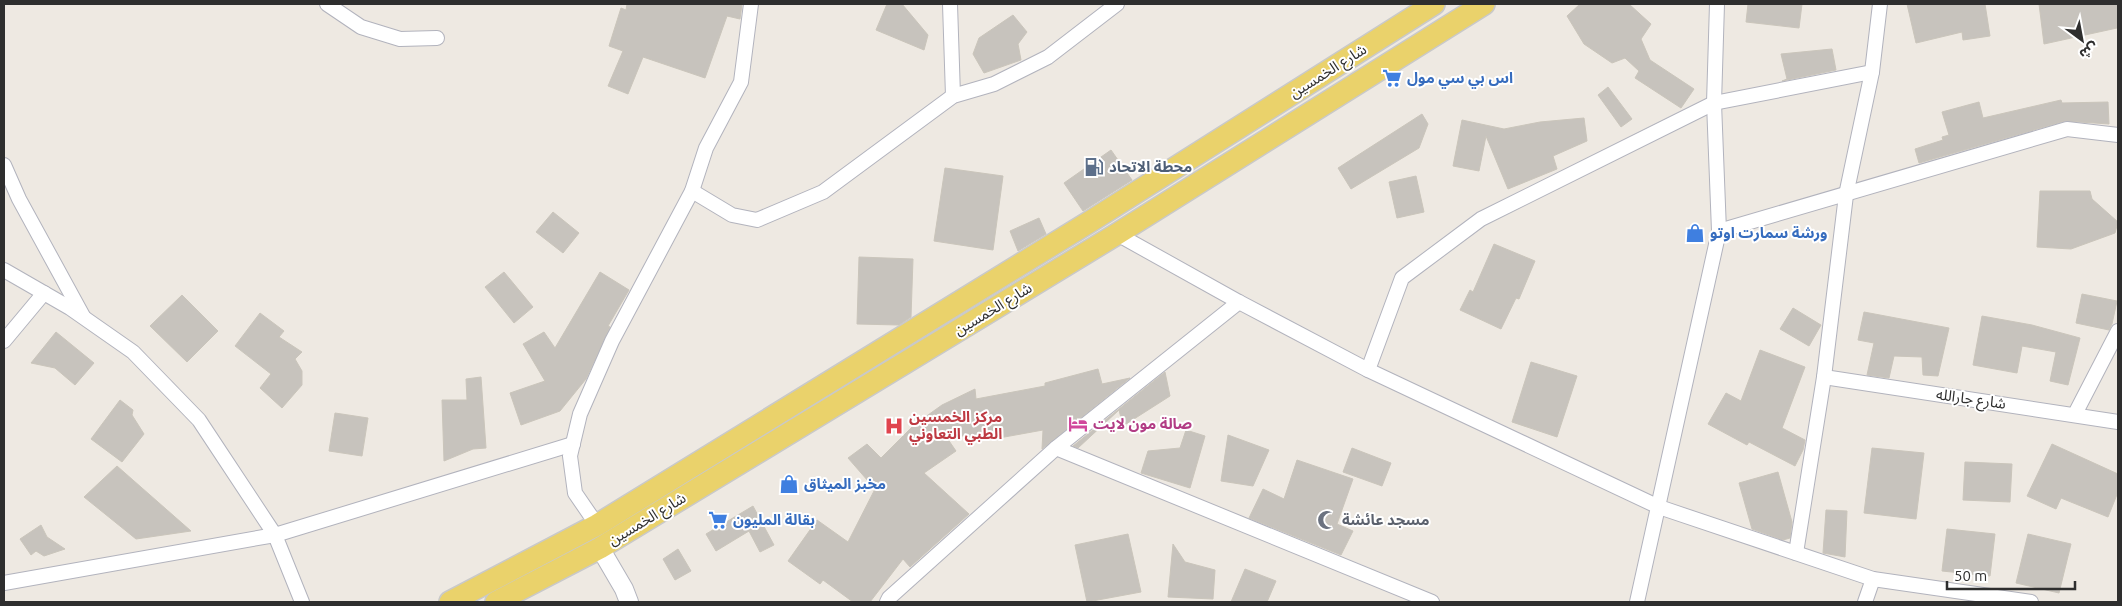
<svg xmlns="http://www.w3.org/2000/svg" width="2122" height="606" font-family="Ubuntu,'Noto Sans Arabic',sans-serif">
<rect width="100%" height="100%" fill="#eee9e2"/>
<g fill="#c7c3bd" stroke="#cac5bb">
<polygon points="627,4 742,4 740,19 727,16 705,78 643,57 628,94 608,86 623,51 609,46 621,8 626,10"/>
<polygon points="887,4 902,4 928,35 924,50 876,30"/>
<polygon points="1580,4 1629,4 1651,24 1641,39 1650,60 1694,89 1681,108 1635,78 1639,71 1625,58 1612,63 1584,44 1567,16"/>
<polygon points="1748,4 1802,4 1799,28 1746,22"/>
<polygon points="1907,4 1985,4 1990,36 1963,40 1962,32 1916,43"/>
<polygon points="2039,4 2118,4 2117,28 2044,44"/>
<polygon points="1013,15 1027,32 1018,44 1021,60 984,73 973,54 979,38"/>
<polygon points="1832,49 1836,70 1782,81 1787,79 1781,54"/>
<polygon points="1608,87 1632,119 1621,127 1598,95"/>
<polygon points="2061,100 2062,103 2108,102 2109,124 2065,121 1919,163 1915,149 1943,140 1942,137 1949,135 1942,112 1979,102 1983,118"/>
<polygon points="1422,114 1428,124 1419,148 1351,189 1338,168"/>
<polygon points="1584,118 1587,141 1553,156 1557,169 1508,189 1486,136 1479,171 1453,166 1462,120 1504,129 1540,122"/>
<polygon points="1111,150 1132,180 1083,211 1064,183"/>
<polygon points="945,168 1003,176 993,250 934,241"/>
<polygon points="1416,176 1424,212 1397,218 1389,182"/>
<polygon points="2040,191 2090,191 2092,199 2118,222 2115,233 2071,249 2037,247"/>
<polygon points="553,212 579,233 563,253 536,232"/>
<polygon points="1039,218 1046,234 1018,251 1010,231"/>
<polygon points="1494,244 1535,261 1519,299 1516,298 1501,329 1460,310 1470,290 1473,292"/>
<polygon points="859,257 913,259 911,317 899,325 857,324"/>
<polygon points="504,272 533,307 514,323 485,287"/>
<polygon points="600,272 629,290 608,326 610,327 586,379 560,411 521,425 510,393 545,381 523,344 544,332 555,348"/>
<polygon points="2082,294 2117,301 2112,324 2109,330 2076,323"/>
<polygon points="182,295 218,331 187,362 150,326"/>
<polygon points="1793,308 1821,325 1809,346 1780,329"/>
<polygon points="1864,312 1949,328 1938,376 1923,375 1922,357 1894,356 1889,378 1867,375 1874,343 1858,340"/>
<polygon points="260,313 284,331 279,337 302,352 295,359 302,371 302,385 282,408 260,388 271,374 235,346"/>
<polygon points="1982,316 2032,325 2080,338 2068,385 2050,381 2056,352 2022,346 2017,373 1973,365"/>
<polygon points="56,332 94,363 75,385 55,368 31,363"/>
<polygon points="1760,350 1805,367 1782,428 1805,440 1803,450 1795,466 1749,442 1747,445 1708,424 1726,393 1741,401"/>
<polygon points="1531,362 1577,376 1557,437 1512,422"/>
<polygon points="1098,369 1102,384 1130,378 1042,449 1043,430 999,438 945,435 956,451 924,473 969,514 910,567 903,559 870,602 853,602 823,580 820,584 788,561 817,520 848,542 875,489 848,458 867,444 881,458 914,425 942,405 975,389 976,399 1045,386 1045,383"/>
<polygon points="1165,372 1170,396 1123,426 1119,410 1078,448 1073,446"/>
<polygon points="481,377 486,448 473,449 444,461 442,400 467,400 466,379"/>
<polygon points="120,400 133,410 132,415 144,434 122,462 91,439"/>
<polygon points="335,413 368,418 362,456 329,451"/>
<polygon points="1186,430 1205,436 1190,488 1141,473 1148,451 1180,448"/>
<polygon points="1228,435 1269,450 1253,486 1221,481"/>
<polygon points="2052,444 2118,474 2118,492 2108,517 2061,498 2056,509 2027,496"/>
<polygon points="1352,448 1391,463 1382,486 1343,472"/>
<polygon points="1872,448 1924,453 1916,519 1864,513"/>
<polygon points="1297,460 1353,479 1337,524 1353,531 1341,555 1249,518 1263,489 1284,499"/>
<polygon points="1965,462 2012,464 2010,502 1963,500"/>
<polygon points="117,466 191,531 136,539 84,497"/>
<polygon points="1778,472 1792,522 1790,538 1783,540 1752,529 1739,483"/>
<polygon points="753,506 774,545 760,552 749,531 716,551 706,534"/>
<polygon points="1826,510 1847,511 1845,557 1823,553"/>
<polygon points="41,525 47,537 65,549 44,556 36,551 31,555 20,539"/>
<polygon points="1947,529 1995,534 1990,576 1942,571"/>
<polygon points="1128,534 1141,592 1087,602 1075,545"/>
<polygon points="2028,534 2071,544 2059,593 2016,583"/>
<polygon points="1173,544 1185,562 1215,570 1213,599 1168,597"/>
<polygon points="678,549 691,571 675,580 663,559"/>
<polygon points="1245,569 1276,581 1267,602 1231,602"/>
</g>
<g fill="none" stroke-linecap="round" stroke-linejoin="round">
<g stroke="#b2b3bd" stroke-width="16">
<g id="minor">
<polyline points="327,4 361,27 400,39 437,38"/>
<polyline points="950,4 953,96"/>
<polyline points="4,165 19,199 83,316"/>
<polyline points="692,191 732,215 757,220 823,192 953,96 994,84 1048,57 1117,4"/>
<polyline points="1719,231 2067,129 2118,135"/>
<polyline points="1117,234 1239,302 1368,370 1659,507 1873,579 2031,602"/>
<polyline points="4,270 70,308 133,352 199,420 275,535 302,602"/>
<polyline points="4,341 44,293"/>
<polyline points="1368,370 1402,278 1481,219 1714,103 1872,72"/>
<polyline points="1824,377 2118,422"/>
<polyline points="2075,414 2118,331"/>
<polyline points="1056,448 1432,602"/>
<polyline points="597,525 575,493 570,456 580,414 612,341 692,191 706,148 741,82 751,4"/>
<polyline points="1796,553 1824,377 1846,195 1872,72 1880,4"/>
<polyline points="4,583 275,535 573,444"/>
<polyline points="887,602 889,598 1056,448 1239,302"/>
<polyline points="1637,602 1719,231 1714,103 1717,4"/>
<polyline points="1865,602 1873,579"/>
</g>
</g>
<g stroke="#b2b3bd" stroke-width="20">
<polyline id="tertiary" points="600,548 624,589 629,602"/>
</g>
<g stroke="#c9c9c9" stroke-width="24">
<g id="primary">
<polyline points="450,602 597,525 1091,221 1434,4"/>
<polyline points="496,602 600,548 1117,234 1484,4"/>
</g>
</g>
<use href="#minor" stroke="#fff" stroke-width="14"/>
<use href="#tertiary" stroke="#fff" stroke-width="18"/>
<use href="#primary" stroke="#ead26b" stroke-width="21"/>
</g>
<defs>
<g id="supermarket-bare" transform="scale(1.5)"><path d="M-6-5.5h2.5l.6 2H6L4.5 2H-2.5L-4.4-4H-6ZM-1.5 3.2a1.3 1.3 0 1 0 .1 0ZM3 3.2a1.3 1.3 0 1 0 .1 0Z" fill="#3f7fe0" stroke="#fff" stroke-width="2.5" paint-order="stroke"/></g>
<g id="fuel-bare" transform="scale(1.5)"><path d="M-5.5-6h7V0h2V4h1.3V-2.5L3-4.5l.8-.8L6-3V5H2.5V1h-1V6h-7ZM-4.2-4.7v3.2H.2V-4.7Z" fill="#5c6f8a" stroke="#fff" stroke-width="2.5" paint-order="stroke"/></g>
<g id="shop-bare" transform="scale(1.5)"><path d="M-5-2.5h2.3a2.7 3.5 0 0 1 5.4 0H5L5.5 6h-11ZM-1.5-2.5h3a1.5 2.3 0 0 0-3 0Z" fill="#3f7fe0" stroke="#fff" stroke-width="2.5" paint-order="stroke"/></g>
<g id="hotel-bare" transform="scale(1.5)"><path d="M-6-4.5h1.5V1H6V5H4.5V3h-9V5H-6ZM-4 0a1.8 1.8 0 1 1 3.6 0ZM.5 0V-2.5h3Q6-2.5 6 0Z" fill="#d1479c" stroke="#fff" stroke-width="2.5" paint-order="stroke"/></g>
<g id="hospital-bare" transform="scale(1.5)"><path d="M-5-5h3v3.5h4V-5h3V5h-3V1.5h-4V5h-3Z" fill="#e0444e" stroke="#fff" stroke-width="2.5" paint-order="stroke"/></g>
<g id="mosque-bare" transform="scale(1.5)"><path d="M3.5-4.9A6 6 0 1 0 3.5 4.9A5 5 0 1 1 3.5-4.9Z" fill="#6b7280" stroke="#fff" stroke-width="2.5" paint-order="stroke"/></g>
</defs>
<g fill-rule="evenodd">
<use href="#supermarket-bare" x="1392" y="78"/>
<use href="#fuel-bare" x="1094" y="167"/>
<use href="#shop-bare" x="1695" y="233"/>
<use href="#hotel-bare" x="1078" y="424"/>
<use href="#hospital-bare" x="894" y="426"/>
<use href="#shop-bare" x="789" y="484"/>
<use href="#supermarket-bare" x="718" y="520"/>
<use href="#mosque-bare" x="1327" y="520"/>
</g>
<g text-anchor="middle" stroke-width="4" stroke-linejoin="round" paint-order="stroke">
<g font-size="15" fill="#2e2e2e" stroke="#fff">
<text transform="translate(1328 71) rotate(-32)" y="5">شارع الخمسين</text>
<text transform="translate(993 309) rotate(-31)" y="5">شارع الخمسين</text>
<text transform="translate(1971 399) rotate(8)" y="5">شارع جارالله</text>
<text transform="translate(647 519) rotate(-31)" y="5">شارع الخمسين</text>
</g>
<g font-size="15" font-weight="bold" fill="#366cbe" stroke="#fff" text-anchor="start">
<text x="1407" y="83">اس بي سي مول</text>
<text x="1710" y="238">ورشة سمارت اوتو</text>
<text x="804" y="489">مخبز الميثاق</text>
<text x="733" y="525">بقالة المليون</text>
</g>
<g font-size="15" font-weight="bold" fill="#4e5e75" stroke="#fff" text-anchor="start">
<text x="1109" y="172">محطة الاتحاد</text>
</g>
<g font-size="15" font-weight="bold" fill="#be3a42" stroke="#fff" text-anchor="start">
<text x="909" y="422">مركز الخمسين<tspan x="909" dy="17">الطبي التعاوني</tspan></text>
</g>
<g font-size="15" font-weight="bold" fill="#b23c85" stroke="#fff" text-anchor="start">
<text x="1093" y="429">صالة مون لايت</text>
</g>
<g font-size="15" font-weight="bold" fill="#5b616d" stroke="#fff" text-anchor="start">
<text x="1342" y="525">مسجد عائشة</text>
</g>
</g>
<rect width="2122" height="606" fill="none" stroke="#2e2e2e" stroke-width="10"/>
<g transform="translate(2082 40) rotate(148)" stroke="#ffffff" stroke-width="4" paint-order="stroke">
<path d="M0-4L9 19L0 12L-9 19Z" fill="#2e2e2e"/>
<text y="-8" font-size="14" font-weight="bold" text-anchor="middle" fill="#2e2e2e">ش</text>
</g>
<path d="M1947 581v8h128v-8" fill="none" stroke="#2e2e2e" stroke-width="2.5"/>
<text x="1954" y="581" font-size="15" fill="#2e2e2e" stroke="#ffffff" stroke-width="4" paint-order="stroke">50 m</text>
</svg>
